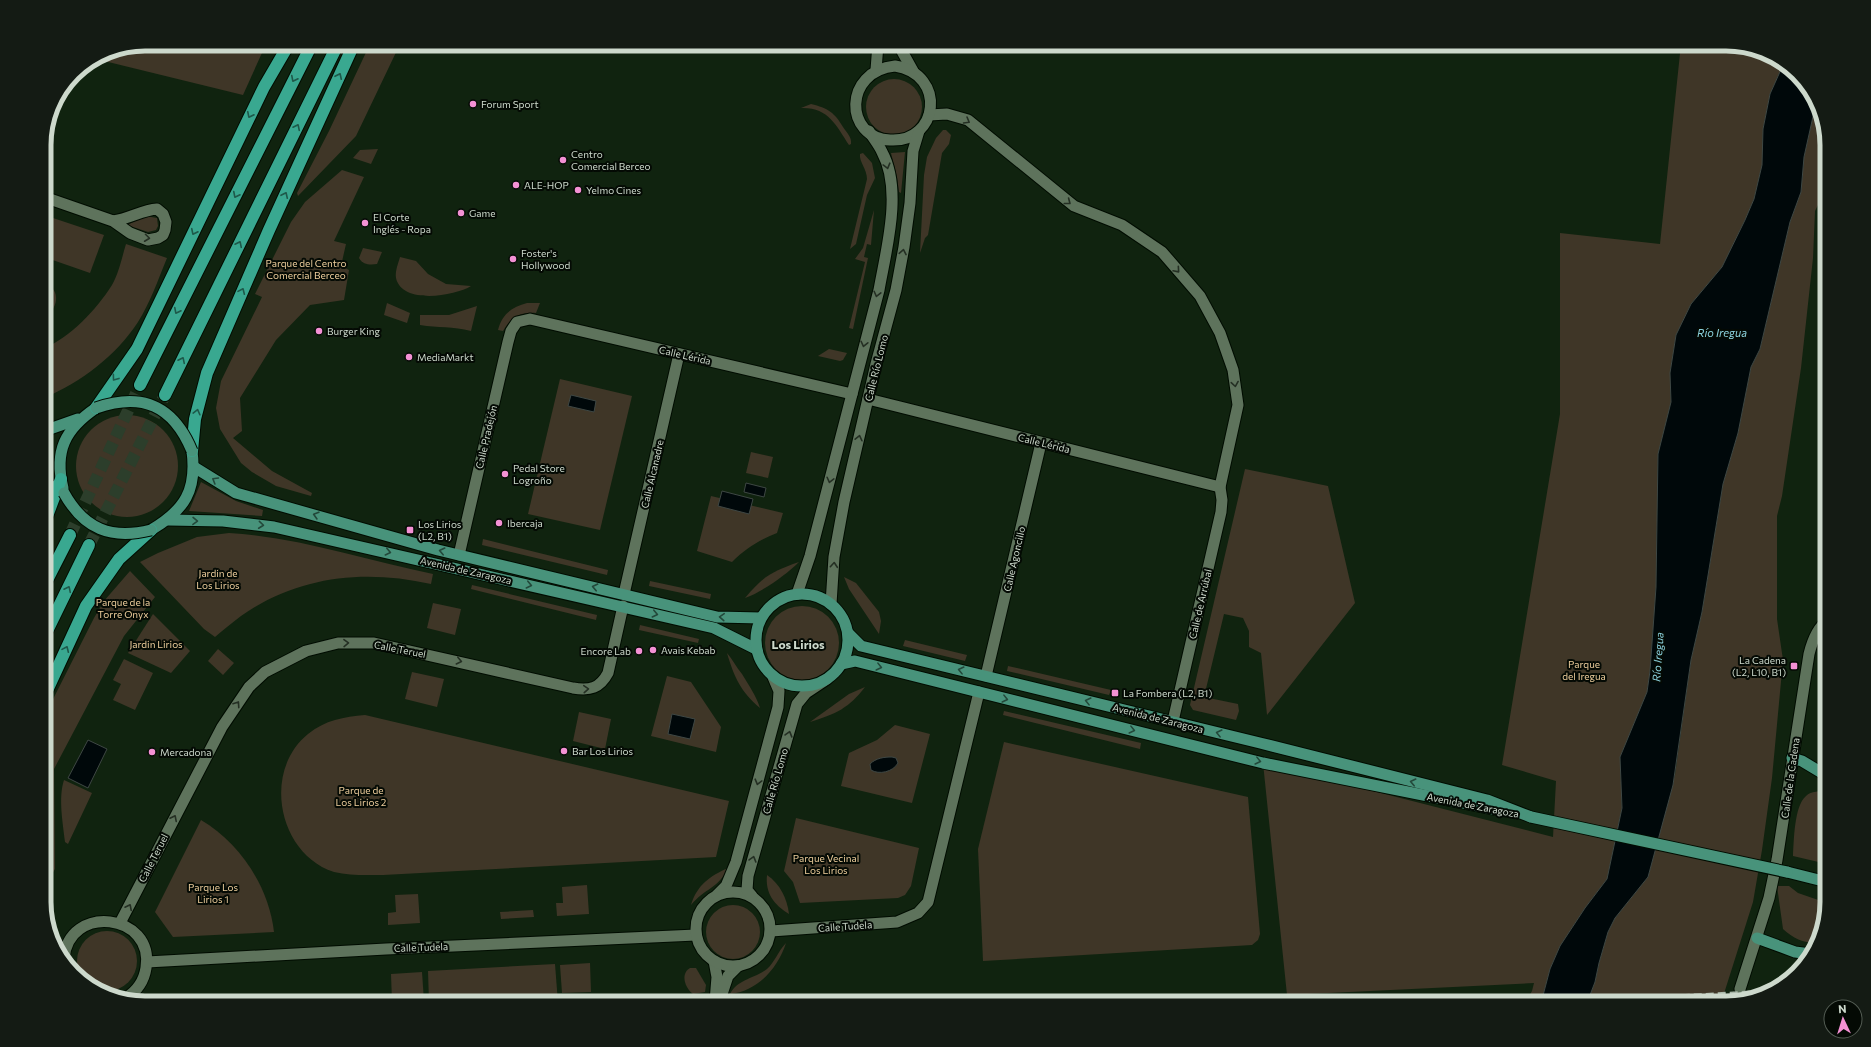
<svg xmlns="http://www.w3.org/2000/svg" width="1871" height="1047" font-family="Commissioner,sans-serif">
<rect width="100%" height="100%" fill="#10230f"/>
<g fill="#3f3627">
<polygon points="146,44 266,44 243,95 96,59 107,52"/>
<polygon points="370,44 400,44 356,136 298,196 297,193 329,131"/>
<polygon points="1681,44 1725,44 1776,57 1783,65 1770,94 1763,129 1762,165 1754,199 1745,220 1722,267 1691,304 1676,335 1670,373 1671,402 1658,454 1656,587 1650,671 1647,692 1620,757 1622,808 1607,879 1585,908 1560,946 1550,969 1541,1003 1525,1003 1532,991 1534,983 1287,995 1263,763 1553,837 1556,781 1502,765 1560,414 1560,233 1660,244"/>
<circle cx="894" cy="107" r="28"/>
<polygon points="1816,103 1827,139 1827,187 1815,211 1813,258 1801,368 1782,496 1777,516 1777,619 1783,660 1772,778 1762,850 1753,902 1721,1003 1587,1003 1595,982 1599,963 1608,932 1615,918 1648,877 1675,775 1691,660 1702,612 1723,484 1738,433 1751,367 1760,349 1790,222 1801,192 1804,157"/>
<path d="M811 104C828 108 835 113 843 127 847 133 852 137 851 144L849 145C836 125 828 107 801 108Z"/>
<polygon points="943,130 946,130 951,135 949,144 942,153 928,235 925,238 920,253 924,175 927,157 936,138"/>
<polygon points="378,149 371,164 353,158 360,150"/>
<polygon points="905,152 901,193 899,192 897,177 891,153"/>
<path d="M863 153 872 163 875 178 867 195 856 244 850 249 867 179C867 169 859 162 860 154Z"/>
<polygon points="342,170 364,177 334,241 346,244 341,266 349,270 344,300 310,305 276,340 240,398 242,431 233,438 272,471 312,493 311,496 276,486 252,472 241,463 220,429 216,408 221,381 262,297 255,294 291,222 305,202"/>
<polygon points="874,210 871,245 867,244 864,257 868,258 853,329 849,328 865,262 855,259 863,248"/>
<polygon points="44,215 104,235 90,273 44,257"/>
<polygon points="146,216 157,218 158,226 156,230 148,232 127,225"/>
<path d="M126 244 167 258C158 280 150 303 138 322 116 356 81 382 44 398V348C70 338 97 309 112 285 119 273 122 257 126 244Z"/>
<path d="M363 248 382 252 377 264C370 265 363 265 359 258Z"/>
<path d="M400 257 416 261 428 274 446 284 471 286C455 296 402 305 396 278 395 271 398 264 400 257Z"/>
<path d="M44 282C63 291 57 309 44 319Z"/>
<polygon points="387,303 410,313 407,323 384,315"/>
<path d="M527 303H540L536 313C521 311 510 318 503 331L498 330C502 314 512 307 527 303Z"/>
<path d="M477 306 471 331C453 326 438 328 420 325V315H449Z"/>
<polygon points="829,349 847,353 843,360 840,361 818,356"/>
<polygon points="560,379 632,396 600,530 528,514"/>
<circle cx="127" cy="466" r="51"/>
<polygon points="53,443 48,474 44,472 44,445"/>
<polygon points="751,452 773,457 768,478 746,473"/>
<polygon points="1245,469 1328,486 1355,603 1267,715 1261,653 1249,647 1249,631 1243,618 1224,614 1204,697 1238,704 1239,711 1236,720 1193,710 1190,705"/>
<polygon points="201,482 236,501 263,510 262,516 189,511"/>
<path d="M711 496 783 513 777 533C759 540 746 548 732 562L697 551Z"/>
<path d="M229 533C298 537 365 560 433 574L431 584C364 569 298 576 241 616 232 623 223 630 215 637L204 629 140 562 158 553 197 537Z"/>
<polygon points="483,539 608,570 607,575 482,545"/>
<path d="M799 562C786 575 762 592 745 598 763 576 773 571 799 562Z"/>
<polygon points="130,571 155,597 124,636 54,769 55,869 44,888 44,717 94,618 104,601"/>
<polygon points="844,577 856,583 879,612 881,621 879,634 849,589"/>
<polygon points="650,581 711,594 710,599 649,586"/>
<polygon points="472,585 597,615 596,620 471,589"/>
<polygon points="433,603 461,609 455,635 427,628"/>
<circle cx="802" cy="643" r="37"/>
<polygon points="153,614 190,651 171,673 128,653"/>
<polygon points="640,625 699,639 698,643 639,630"/>
<polygon points="905,640 967,655 965,661 903,646"/>
<polygon points="218,649 234,663 223,675 208,661"/>
<path d="M727 653C733 660 736 667 742 674 749 686 756 695 760 708 741 692 734 677 727 653Z"/>
<polygon points="124,659 153,673 135,710 113,700 121,684 113,680"/>
<polygon points="1008,666 1111,690 1109,695 1007,671"/>
<polygon points="412,672 444,679 437,707 405,699"/>
<polygon points="667,676 691,682 721,727 716,752 651,736"/>
<path d="M865 687C849 708 836 714 810 722L849 694Z"/>
<polygon points="1004,711 1141,743 1140,749 1003,715"/>
<polygon points="579,712 611,719 605,749 573,741"/>
<path d="M365 715 729 801 716 857 383 875C367 875 350 876 334 872 278 854 262 771 308 734 325 720 344 717 365 715Z"/>
<polygon points="895,725 930,734 912,803 841,786 849,753 877,740"/>
<polygon points="1004,742 1248,797 1260,934 1258,940 1252,945 983,961 978,849"/>
<path d="M64 780 92 793 68 844 65 842C63 823 58 798 64 780Z"/>
<path d="M1827 791V864L1793 856C1794 841 1794 806 1806 796 1811 791 1820 791 1827 791Z"/>
<polygon points="796,818 919,848 911,886 905,895 898,898 800,903 793,882 784,871"/>
<path d="M201 820C240 843 269 887 274 932L173 937 155 912Z"/>
<path d="M728 868C718 889 705 888 691 905 697 885 710 876 728 868Z"/>
<path d="M767 875C780 884 787 898 789 914 774 905 765 893 767 875Z"/>
<polygon points="587,885 589,914 557,916 556,903 563,903 562,887"/>
<path d="M1777 886H1789L1798 893 1827 903 1816 943C1803 943 1793 938 1783 929Z"/>
<polygon points="418,894 420,923 388,925 388,913 396,912 395,895"/>
<circle cx="733" cy="932" r="27"/>
<polygon points="533,910 534,917 501,919 500,912"/>
<circle cx="107" cy="961" r="30"/>
<path d="M786 943C778 968 758 991 730 994 738 979 754 979 767 969 775 962 778 951 786 943Z"/>
<polygon points="590,963 591,992 562,993 560,965"/>
<polygon points="555,964 558,1003 429,1003 428,971"/>
<path d="M690 968H696L706 985 705 992 693 994C685 988 680 974 690 968Z"/>
<polygon points="422,972 424,1001 392,1002 391,974"/>
</g>
<g fill="#00080a" stroke="#3e4744">
<polygon points="1783,65 1813,95 1816,103 1804,157 1801,192 1790,222 1760,349 1751,367 1738,433 1723,484 1702,612 1691,660 1673,785 1648,877 1615,918 1608,932 1599,963 1595,982 1587,1003 1541,1003 1550,969 1560,946 1585,908 1607,879 1622,808 1620,757 1647,692 1650,671 1656,587 1658,454 1671,402 1670,373 1676,335 1691,304 1722,267 1745,220 1754,199 1762,165 1763,129 1770,94"/>
<polygon points="571,395 596,401 594,412 568,406"/>
<polygon points="746,483 766,488 764,497 744,492"/>
<polygon points="722,491 753,499 749,514 718,506"/>
<polygon points="672,714 695,719 690,739 668,734"/>
<polygon points="88,740 107,749 88,788 68,778"/>
<path d="M892 757 896 758 898 763C893 772 879 775 871 770L870 764C876 758 884 757 892 757Z"/>
</g>
<polygon fill="#10230f" points="1592,996 1590,1003 1539,1003 1540,999"/>
<g fill="none" stroke-linecap="round" stroke-linejoin="round">
<polyline stroke="#2c3e2b" stroke-width="11" stroke-dasharray="11 5.5" stroke-linecap="butt" points="1737,1000 1740,989"/>
<g stroke="#2c3e2b" stroke-width="12" stroke-dasharray="12 6" stroke-linecap="butt">
<polyline points="70,535 140,385"/>
<polyline points="89,545 165,395"/>
</g>
<g stroke="#000c00" stroke-width="13">
<g id="minor">
<polyline points="929,115 947,114 968,120 1074,206 1122,225 1162,252 1200,296 1220,333 1233,370 1238,405 1220,487 1222,500 1221,512 1173,721"/>
<path d="M44 197 113 221 130 233 148 240 158 238 163 235 165 230 166 222 163 214 157 209C142 210 129 219 113 221"/>
<polyline points="868,399 1220,487"/>
<polyline points="459,555 508,342 511,331 517,322 530,319 852,394"/>
<polyline points="624,594 679,354"/>
<polyline points="986,676 1041,443"/>
<path d="M120 923 222 727 249 687 265 672 306 651 338 643H374L573 688C590 691 600 688 608 673L623 606"/>
<polyline points="771,931 897,922 918,913 928,902 979,692"/>
<path d="M64 959C68 903 155 913 146 968 144 981 137 991 126 998"/>
<polyline points="714,961 717,977 715,1002"/>
<polyline points="147,962 386,949 696,935"/>
<path d="M1740 989 1769 898 1777 860 1809 654C1812 642 1817 628 1827 621"/>
<polyline points="719,1003 728,976 738,966"/>
</g>
</g>
<g stroke="#000c00" stroke-width="13">
<g id="secondary">
<polyline points="898,44 913,71"/>
<path d="M895 66C947 74 939 143 890 140 844 138 843 71 895 66Z"/>
<polyline points="876,70 878,44"/>
<path d="M797 594 810 556 879 290C886 250 903 190 882 152 879 145 873 138 869 131"/>
<polyline points="831,604 834,557 844,502 876,364 896,290 904,247 910,203 913,151 919,131"/>
<circle cx="733" cy="929" r="37"/>
<polyline points="717,895 726,886 736,862 778,707 779,691 773,677"/>
<polyline points="752,896 747,890 748,876 797,704 806,693 827,679"/>
</g>
</g>
<g stroke="#000c00" stroke-width="13">
<g id="primary">
<polyline points="44,431 78,419"/>
<polyline points="194,467 236,493 438,550 717,617 761,618"/>
<polyline points="44,482 64,493"/>
<path d="M63 488C54 451 65 429 96 408"/>
<polyline points="168,520 223,521 274,527 714,628 756,649"/>
<path d="M151 530C185 510 197 490 192 451"/>
<circle cx="802" cy="640" r="46"/>
<polyline points="848,633 861,646 1260,743 1487,800 1531,817"/>
<polyline points="841,664 855,661 1263,763 1493,809"/>
<polyline points="1792,758 1802,761 1827,776"/>
<polyline points="1787,872 1827,882"/>
<polyline points="1757,938 1795,952 1811,954"/>
</g>
</g>
<g stroke="#000c00" stroke-width="14">
<g id="motorway">
<polyline points="140,385 312,44"/>
<polyline points="165,395 338,44"/>
<polyline points="96,408 137,349 264,87 289,44"/>
<polyline points="192,451 195,419 207,373 269,230 354,44"/>
<polyline points="44,524 61,479"/>
<polyline points="44,586 70,535"/>
<polyline points="44,637 89,545"/>
<polyline points="44,697 86,606 119,559 151,530"/>
</g>
</g>
<use href="#minor" stroke="#5e735c" stroke-width="11"/>
<use href="#secondary" stroke="#5e735c" stroke-width="11"/>
<use href="#primary" stroke="#48937b" stroke-width="11"/>
<use href="#motorway" stroke="#39a890" stroke-width="12"/>
<polyline stroke="#abb9aa" stroke-width="3" stroke-dasharray="8 4" stroke-linecap="butt" points="1550,1003 1769,991"/>
<g stroke="#000c00" stroke-width="13" stroke-linecap="butt">
<g id="primary-bridge">
<path d="M96 408C142 392 173 405 192 451"/>
<path d="M64 493C84 529 111 540 151 530"/>
<polyline points="1531,817 1787,872"/>
</g>
</g>
<use href="#primary-bridge" stroke="#48937b" stroke-width="11"/>
</g>
<defs><path id="oneway-chevron" d="M-2-3.5L2.5 0L-2 3.5" fill="none" stroke-width="1.6" stroke-linecap="round" stroke-linejoin="round"/></defs>
<g stroke="#1e594a">
<use href="#oneway-chevron" transform="translate(339 76) rotate(-65)"/>
<use href="#oneway-chevron" transform="translate(294 79) rotate(117)"/>
<use href="#oneway-chevron" transform="translate(250 115) rotate(116)"/>
<use href="#oneway-chevron" transform="translate(297 127) rotate(-64)"/>
<use href="#oneway-chevron" transform="translate(236 195) rotate(117)"/>
<use href="#oneway-chevron" transform="translate(285 195) rotate(-65)"/>
<use href="#oneway-chevron" transform="translate(194 232) rotate(116)"/>
<use href="#oneway-chevron" transform="translate(239 244) rotate(-64)"/>
<use href="#oneway-chevron" transform="translate(242 291) rotate(-66)"/>
<use href="#oneway-chevron" transform="translate(177 311) rotate(117)"/>
<use href="#oneway-chevron" transform="translate(182 360) rotate(-64)"/>
<use href="#oneway-chevron" transform="translate(115 378) rotate(126)"/>
<use href="#oneway-chevron" transform="translate(197 412) rotate(-76)"/>
<use href="#oneway-chevron" transform="translate(68 589) rotate(-64)"/>
<use href="#oneway-chevron" transform="translate(66 649) rotate(-66)"/>
</g>
<g stroke="#242f23">
<use href="#oneway-chevron" transform="translate(967 121) rotate(30)"/>
<use href="#oneway-chevron" transform="translate(887 166) rotate(75)"/>
<use href="#oneway-chevron" transform="translate(1068 202) rotate(38)"/>
<use href="#oneway-chevron" transform="translate(147 238) rotate(7)"/>
<use href="#oneway-chevron" transform="translate(903 252) rotate(-79)"/>
<use href="#oneway-chevron" transform="translate(1177 270) rotate(49)"/>
<use href="#oneway-chevron" transform="translate(877 294) rotate(104)"/>
<use href="#oneway-chevron" transform="translate(864 344) rotate(103)"/>
<use href="#oneway-chevron" transform="translate(1235 384) rotate(81)"/>
<use href="#oneway-chevron" transform="translate(859 438) rotate(-77)"/>
<use href="#oneway-chevron" transform="translate(830 480) rotate(104)"/>
<use href="#oneway-chevron" transform="translate(834 565) rotate(-85)"/>
<use href="#oneway-chevron" transform="translate(346 643) rotate(-1)"/>
<use href="#oneway-chevron" transform="translate(459 661) rotate(13)"/>
<use href="#oneway-chevron" transform="translate(586 689) rotate(-4)"/>
<use href="#oneway-chevron" transform="translate(237 704) rotate(-56)"/>
<use href="#oneway-chevron" transform="translate(789 734) rotate(-74)"/>
<use href="#oneway-chevron" transform="translate(758 782) rotate(105)"/>
<use href="#oneway-chevron" transform="translate(174 818) rotate(-63)"/>
<use href="#oneway-chevron" transform="translate(753 859) rotate(-74)"/>
<use href="#oneway-chevron" transform="translate(129 907) rotate(-63)"/>
</g>
<g stroke="#23483a">
<use href="#oneway-chevron" transform="translate(215 480) rotate(-149)"/>
<use href="#oneway-chevron" transform="translate(316 515) rotate(-164)"/>
<use href="#oneway-chevron" transform="translate(195 521) rotate(1)"/>
<use href="#oneway-chevron" transform="translate(261 525) rotate(6)"/>
<use href="#oneway-chevron" transform="translate(442 551) rotate(-167)"/>
<use href="#oneway-chevron" transform="translate(388 552) rotate(13)"/>
<use href="#oneway-chevron" transform="translate(529 585) rotate(13)"/>
<use href="#oneway-chevron" transform="translate(595 587) rotate(-167)"/>
<use href="#oneway-chevron" transform="translate(655 614) rotate(13)"/>
<use href="#oneway-chevron" transform="translate(722 617) rotate(-176)"/>
<use href="#oneway-chevron" transform="translate(879 667) rotate(14)"/>
<use href="#oneway-chevron" transform="translate(961 670) rotate(-166)"/>
<use href="#oneway-chevron" transform="translate(1005 699) rotate(14)"/>
<use href="#oneway-chevron" transform="translate(1088 701) rotate(-166)"/>
<use href="#oneway-chevron" transform="translate(1132 730) rotate(14)"/>
<use href="#oneway-chevron" transform="translate(1219 733) rotate(-166)"/>
<use href="#oneway-chevron" transform="translate(1258 761) rotate(14)"/>
<use href="#oneway-chevron" transform="translate(1413 782) rotate(-167)"/>
</g>
<g fill="#f491d4" stroke="#040a04" stroke-width="1.5">
<circle cx="473" cy="104" r="4"/>
<circle cx="563" cy="160" r="4"/>
<circle cx="516" cy="185" r="4"/>
<circle cx="578" cy="190" r="4"/>
<circle cx="461" cy="213" r="4"/>
<circle cx="365" cy="223" r="4"/>
<circle cx="513" cy="259" r="4"/>
<circle cx="319" cy="331" r="4"/>
<circle cx="409" cy="357" r="4"/>
<circle cx="505" cy="474" r="4"/>
<circle cx="499" cy="523" r="4"/>
<rect x="406" y="526" width="8" height="8" rx="2"/>
<circle cx="653" cy="650" r="4"/>
<circle cx="639" cy="651" r="4"/>
<rect x="1790" y="662" width="8" height="8" rx="2"/>
<rect x="1111" y="689" width="8" height="8" rx="2"/>
<circle cx="564" cy="751" r="4"/>
<circle cx="152" cy="752" r="4"/>
</g>
<g text-anchor="middle" stroke-width="4" stroke-linejoin="round" paint-order="stroke">
<g font-size="10" fill="#cdd9cc" stroke="#040a04" text-anchor="start">
<text x="481" y="108">Forum Sport</text>
<text x="571" y="158">Centro<tspan x="571" dy="12">Comercial Berceo</tspan></text>
<text x="524" y="189">ALE-HOP</text>
<text x="586" y="194">Yelmo Cines</text>
<text x="469" y="217">Game</text>
<text x="373" y="221">El Corte<tspan x="373" dy="12">Inglés - Ropa</tspan></text>
<text x="521" y="257">Foster's<tspan x="521" dy="12">Hollywood</tspan></text>
<text x="327" y="335">Burger King</text>
<text x="417" y="361">MediaMarkt</text>
<text x="513" y="472">Pedal Store<tspan x="513" dy="12">Logroño</tspan></text>
<text x="507" y="527">Ibercaja</text>
<text x="418" y="528">Los Lirios<tspan x="418" dy="12">(L2, B1)</tspan></text>
<text x="661" y="654">Avais Kebab</text>
<text x="631" y="655" text-anchor="end">Encore Lab</text>
<text x="1786" y="664" text-anchor="end">La Cadena<tspan x="1786" dy="12">(L2, L10, B1)</tspan></text>
<text x="1123" y="697">La Fombera (L2, B1)</text>
<text x="572" y="755">Bar Los Lirios</text>
<text x="160" y="756">Mercadona</text>
</g>
<g font-size="10" fill="#edcd9c" stroke="#040a04">
<text x="306" y="267">Parque del Centro<tspan x="306" dy="12">Comercial Berceo</tspan></text>
<text x="218" y="577">Jardin de<tspan x="218" dy="12">Los Lirios</tspan></text>
<text x="123" y="606">Parque de la<tspan x="123" dy="12">Torre Onyx</tspan></text>
<text x="156" y="648">Jardin Lirios</text>
<text x="1584" y="668">Parque<tspan x="1584" dy="12">del Iregua</tspan></text>
<text x="361" y="794">Parque de<tspan x="361" dy="12">Los Lirios 2</tspan></text>
<text x="826" y="862">Parque Vecinal<tspan x="826" dy="12">Los Lirios</tspan></text>
<text x="213" y="891">Parque Los<tspan x="213" dy="12">Lirios 1</tspan></text>
</g>
<g font-size="10" fill="#cdd9cc" stroke="#040a04">
<text transform="translate(685 355) rotate(13)" y="4">Calle Lérida</text>
<text transform="translate(876 368) rotate(-76)" y="4">Calle Río Lomo</text>
<text transform="translate(486 437) rotate(-77)" y="4">Calle Pradejón</text>
<text transform="translate(1044 443) rotate(14)" y="4">Calle Lérida</text>
<text transform="translate(652 474) rotate(-77)" y="4">Calle Alcanadre</text>
<text transform="translate(1014 559) rotate(-77)" y="4">Calle Agoncillo</text>
<text transform="translate(466 570) rotate(13)" y="4">Avenida de Zaragoza</text>
<text transform="translate(1200 604) rotate(-77)" y="4">Calle de Arrúbal</text>
<text transform="translate(400 649) rotate(11)" y="4">Calle Teruel</text>
<text transform="translate(1158 718) rotate(14)" y="4">Avenida de Zaragoza</text>
<text transform="translate(1790 778) rotate(-82)" y="4">Calle de la Cadena</text>
<text transform="translate(775 781) rotate(-74)" y="4">Calle Río Lomo</text>
<text transform="translate(1473 805) rotate(11)" y="4">Avenida de Zaragoza</text>
<text transform="translate(153 858) rotate(-63)" y="4">Calle Teruel</text>
<text transform="translate(845 926) rotate(-4)" y="4">Calle Tudela</text>
<text transform="translate(421 947) rotate(-2)" y="4">Calle Tudela</text>
</g>
<g font-size="11" font-style="italic" fill="#8cd3df" stroke="#040a04">
<text x="1722" y="337">Río Iregua</text>
<text transform="translate(1658 657) rotate(-86)" y="4">Río Iregua</text>
</g>
<g font-size="12" font-weight="bold" fill="#cdd9cc" stroke="#040a04">
<text x="798" y="649">Los Lirios</text>
</g>
</g>
<path d="M0 0H1871V1047H0ZM145 51H1726A94 94 0 0 1 1820 145V902A94 94 0 0 1 1726 996H145A94 94 0 0 1 51 902V145A94 94 0 0 1 145 51Z" fill="#141b14" fill-rule="evenodd"/>
<path fill="none" stroke="#cdd9cc" stroke-width="5" d="M145 51H1726A94 94 0 0 1 1820 145V902A94 94 0 0 1 1726 996H145A94 94 0 0 1 51 902V145A94 94 0 0 1 145 51Z"/>
<g transform="translate(1843 1019) rotate(356)"><circle r="19" fill="#040a04" stroke="#545d54"/>
<path d="M0-3L7 15L0 10L-7 15Z" fill="#f491d4"/>
<text y="-6" font-size="11" font-weight="bold" text-anchor="middle" fill="#cdd9cc">N</text>
</g>
</svg>
